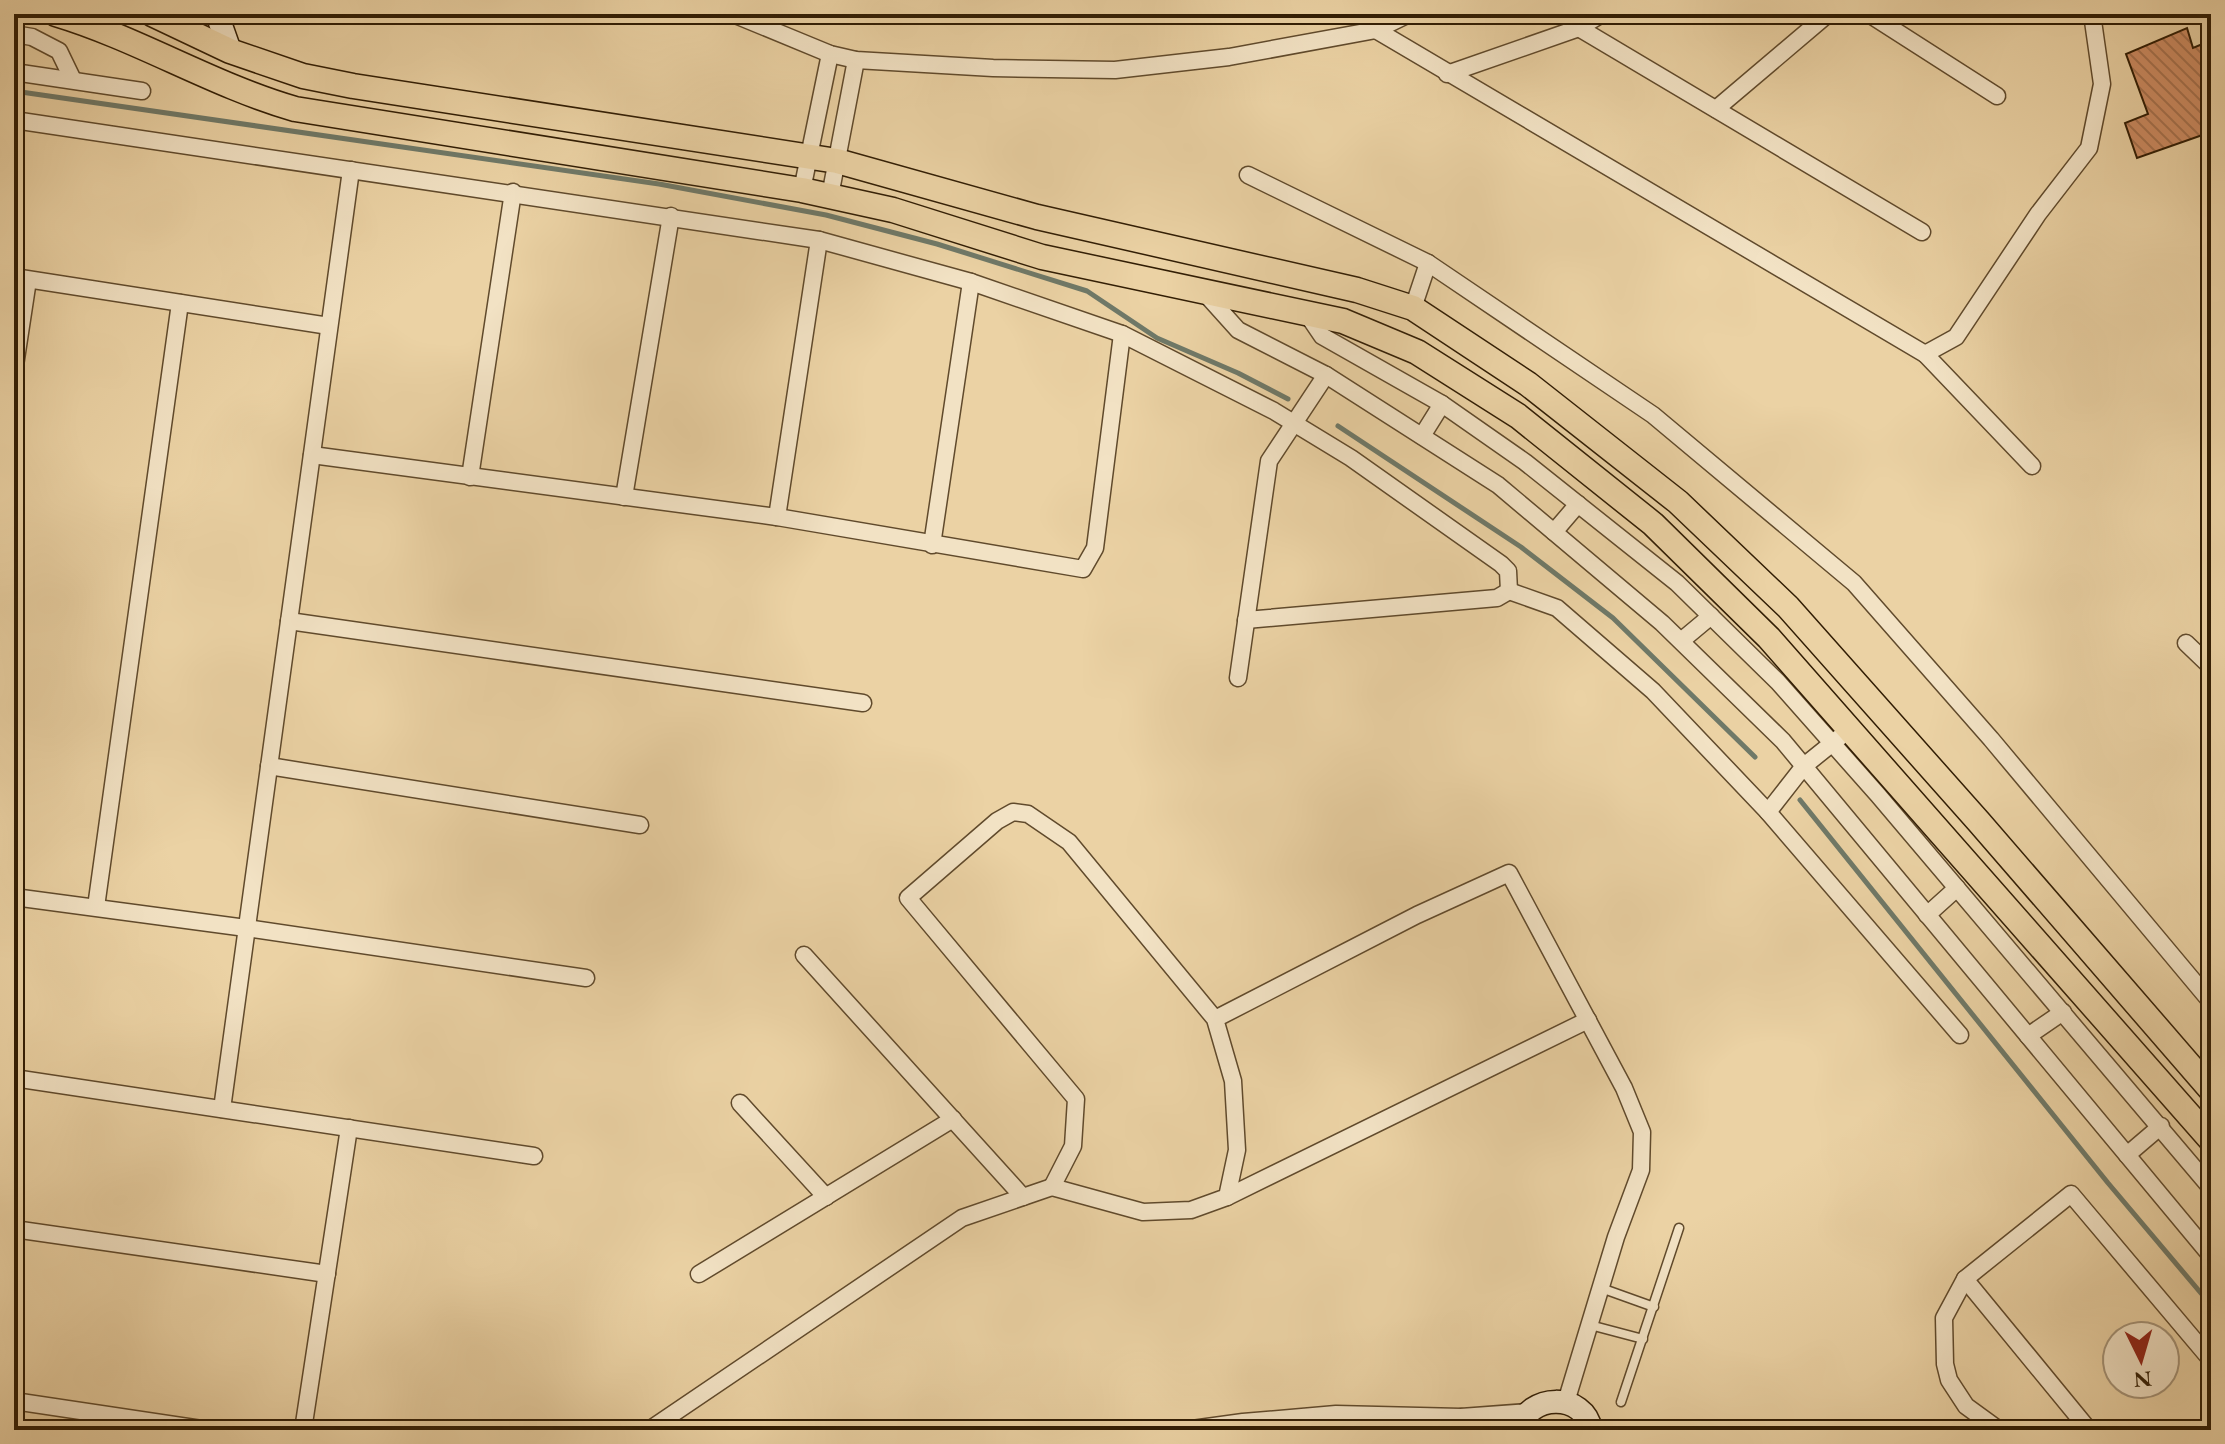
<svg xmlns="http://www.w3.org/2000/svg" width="2225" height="1444" font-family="'EB Garamond',serif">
<defs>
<pattern id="building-back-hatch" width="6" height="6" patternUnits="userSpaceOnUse" patternTransform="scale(2)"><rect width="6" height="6" fill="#cd8c63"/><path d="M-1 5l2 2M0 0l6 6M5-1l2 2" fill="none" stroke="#a7724f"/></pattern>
</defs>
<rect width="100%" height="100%" fill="#ebd2a4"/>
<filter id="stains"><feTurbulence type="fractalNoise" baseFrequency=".0025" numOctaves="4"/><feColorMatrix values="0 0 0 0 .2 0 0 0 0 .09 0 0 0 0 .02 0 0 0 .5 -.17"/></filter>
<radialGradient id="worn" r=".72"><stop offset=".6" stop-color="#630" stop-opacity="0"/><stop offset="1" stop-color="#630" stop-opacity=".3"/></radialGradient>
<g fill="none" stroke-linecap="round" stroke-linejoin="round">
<g stroke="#6f7968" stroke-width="5">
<polyline points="14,91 659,184 826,215 937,244 1087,291 1157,338 1238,373 1288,399"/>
<polyline points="1338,426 1521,547 1613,618 1755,757"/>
<polyline points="1800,800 2108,1183 2211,1305"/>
</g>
</g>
<polygon fill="url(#building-back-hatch)" stroke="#311d04" stroke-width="2" points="2187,28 2193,48 2205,43 2208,58 2211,58 2211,132 2137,158 2125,123 2148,114 2126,54"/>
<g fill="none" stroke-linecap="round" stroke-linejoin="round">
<g stroke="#604a2c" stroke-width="11">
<g id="lane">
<polyline points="1601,1288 1654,1307"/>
<polyline points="1590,1325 1643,1339"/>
<polyline points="1621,1402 1679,1228"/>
</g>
</g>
<g stroke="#604a2c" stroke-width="19">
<g id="street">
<polyline points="733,14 830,54 856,60 993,68 1115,70 1229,57 1376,30 1409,14"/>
<polyline points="1869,14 1997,96"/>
<polyline points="1579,28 1922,232"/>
<polyline points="1376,30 1925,354 1956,337 2038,214 2089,148 2102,84 2092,14"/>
<polyline points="14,34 32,37 59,51 73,80"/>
<polyline points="14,72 142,91"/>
<polyline points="1447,74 1579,28 1602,14"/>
<polyline points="1716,109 1828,14"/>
<polyline points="14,120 819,240 971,282 1122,334 1274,411 1351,458 1501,564 1508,571 1509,591"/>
<polyline points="1248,175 1428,263 1653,415 1854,583 1991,739 2211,1002"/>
<polyline points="802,190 830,54"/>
<polyline points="830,196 856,60"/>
<polyline points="14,277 329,326"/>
<polyline points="1202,290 1238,330 1326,375 1269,461 1238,678"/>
<polyline points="1413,308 1428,263"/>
<polyline points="1305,311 1322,336 1442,404 1525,462 1677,583 1778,682 1878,795 2211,1188"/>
<polyline points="1925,354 2032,466"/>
<polyline points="14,372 28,280"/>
<polyline points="1326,375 1498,485 1662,623 1783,741 2211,1256"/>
<polyline points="1422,436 1442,404"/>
<polyline points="312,455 777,517 1083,569 1095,548 1122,334"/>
<polyline points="470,477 513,192"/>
<polyline points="624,497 671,216"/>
<polyline points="777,517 819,240"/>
<polyline points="1554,532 1578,504"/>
<polyline points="932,545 971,282"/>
<polyline points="1509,591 1557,608 1653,691 1768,812 1960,1035"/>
<polyline points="1246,620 1497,598 1509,591"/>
<polyline points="289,621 863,703"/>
<polyline points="1681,641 1711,616"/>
<polyline points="2186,643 2211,667"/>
<polyline points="269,766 640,825"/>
<polyline points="1768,812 1804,766 1840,737"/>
<polyline points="14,897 246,928 586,978"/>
<polyline points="96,907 180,303"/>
<polyline points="1927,915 1957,888"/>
<polyline points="804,955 1023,1197"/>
<polyline points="1215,1019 1069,842 1028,814 1013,812 997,821 908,898 1076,1099 1073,1146 1052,1187 1143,1212 1191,1210 1227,1197 1237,1150 1233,1081 1215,1019 1417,915 1509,873 1624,1088 1642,1132 1641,1170 1616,1237 1566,1402"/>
<polyline points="2028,1036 2063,1012"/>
<polyline points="14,1078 534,1156"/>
<polyline points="740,1103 826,1197"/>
<polyline points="222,1109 351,170"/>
<polyline points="2127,1155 2161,1126"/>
<polyline points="1227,1197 1588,1020"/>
<polyline points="14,1229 327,1274"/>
<polyline points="699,1274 953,1119"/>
<polyline points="1965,1279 2089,1430"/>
<polyline points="14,1401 208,1430"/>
<polyline points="1461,1417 1485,1430"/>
<polyline points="303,1430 349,1128"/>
<polyline points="649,1430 962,1218 1052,1187"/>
<polyline points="1185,1430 1243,1422 1336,1414 1461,1417 1528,1412"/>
<polyline points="1999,1430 1966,1406 1949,1380 1945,1364 1944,1318 1965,1279 2071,1194 2211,1360"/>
</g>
</g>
<g stroke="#311d04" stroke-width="25">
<g id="secondary">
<polyline points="217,14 230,51"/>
<path d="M1519 1430C1527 1393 1585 1392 1591 1430"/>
</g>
</g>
<g stroke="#311d04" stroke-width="27">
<g id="primary">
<path d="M56 14C139 39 212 85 295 109L802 190 893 210 1042 257 1343 321 1417 352 1518 416 1653 524 1769 638 2211 1140"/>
<polyline points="152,14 230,51 303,76 353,86 837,161 1037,217 1357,290 1413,308 1528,384 1678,502 1788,607 1979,822 2211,1090"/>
</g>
</g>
<use href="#lane" stroke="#f2e2c4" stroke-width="8"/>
<use href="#street" stroke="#f2e2c4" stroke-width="16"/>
<use href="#secondary" stroke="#f2e2c4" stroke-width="22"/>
<use href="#primary" stroke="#ebd2a4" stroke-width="24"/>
</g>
<rect width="2225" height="1444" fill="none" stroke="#ebd2a4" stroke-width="48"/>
<rect x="16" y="16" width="2193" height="1412" fill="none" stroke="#311d04" stroke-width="4"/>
<rect x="24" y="24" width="2177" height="1396" fill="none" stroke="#311d04" stroke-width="2"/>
<g transform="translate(2141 1360) rotate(175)"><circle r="38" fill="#f2e2c4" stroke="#a59377" stroke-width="2"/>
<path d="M0-6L14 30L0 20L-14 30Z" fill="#8f2418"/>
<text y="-12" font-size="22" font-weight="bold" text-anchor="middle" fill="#311d04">N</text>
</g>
<rect width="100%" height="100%" filter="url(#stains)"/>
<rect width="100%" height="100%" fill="url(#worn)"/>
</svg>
